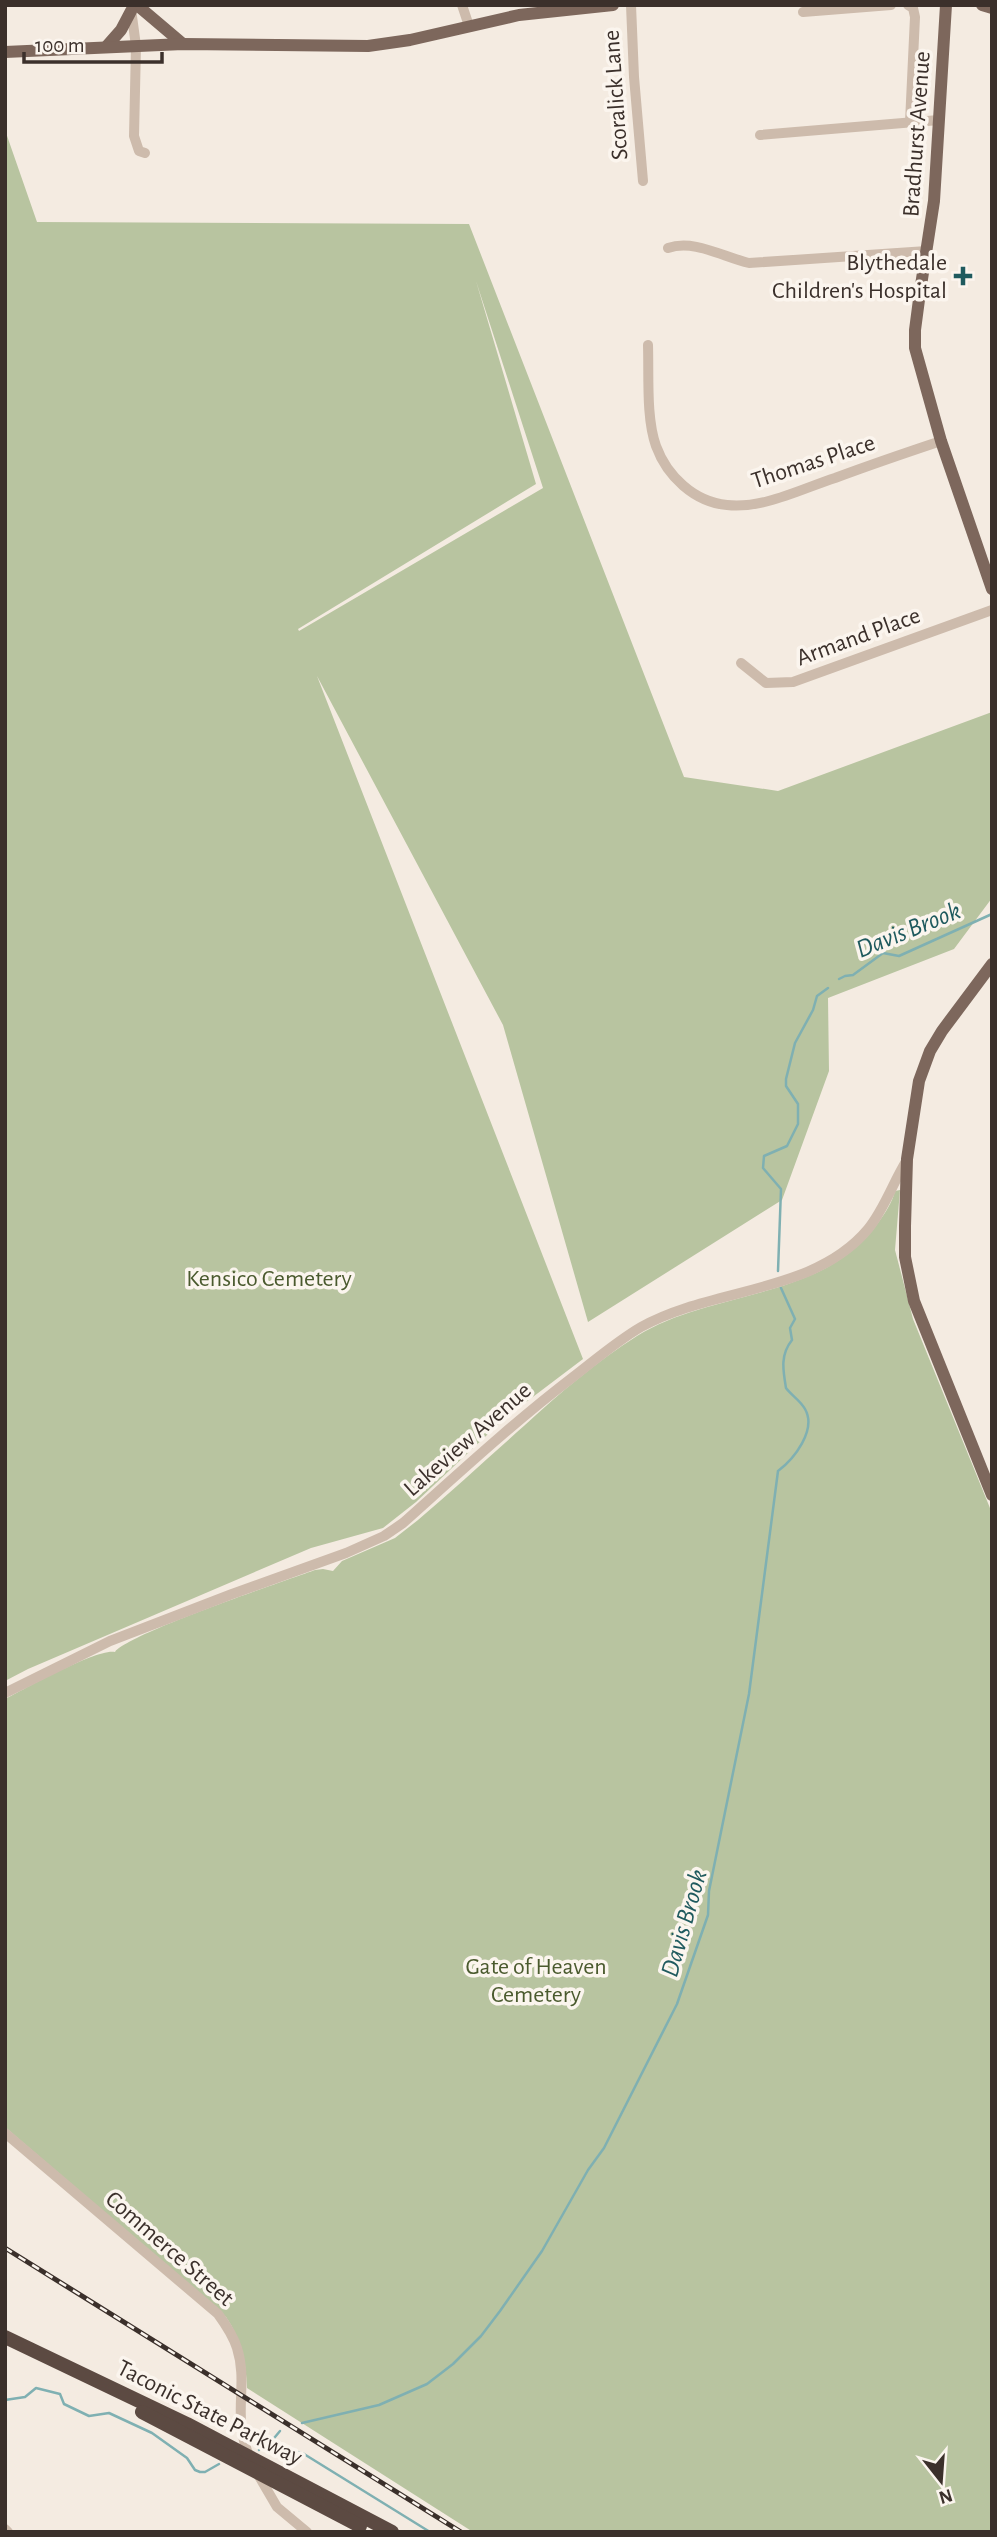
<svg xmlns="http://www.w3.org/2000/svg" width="997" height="2537" font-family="'Alegreya Sans',sans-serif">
<rect width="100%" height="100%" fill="#f4ebe1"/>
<g fill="#b8c4a0" fill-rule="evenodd">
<path d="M5 130 37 222 469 224 684 777 778 791 992 712V898L954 949 828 998 829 1071 782 1200 588 1322 503 1025 317 676 583 1359 505 1418 416 1502 383 1528 311 1548 28 1669 5 1681ZM476 281 543 488 299 631 298 629 536 484Z"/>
<path d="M900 1190 895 1250 913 1319 992 1513V2532H473L247 2388C246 2361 241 2339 226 2317L5 2127V1699C25 1689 97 1648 115 1652 130 1633 282 1582 315 1570L323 1569 333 1571 342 1561 395 1538 418 1520C454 1489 489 1457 525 1425 560 1393 597 1361 637 1336 713 1289 823 1301 878 1223 885 1213 892 1203 895 1191Z"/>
</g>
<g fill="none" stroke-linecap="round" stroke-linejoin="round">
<g stroke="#7fb0b2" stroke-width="2.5">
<polyline points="839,979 845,976 853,975 883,953 899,956 992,914"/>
<polyline points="778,1271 781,1189 763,1168 764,1156 787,1146 798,1124 798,1104 786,1086 786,1079 795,1043 813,1010 817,996 828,988"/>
<polyline points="5,2400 25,2397 36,2388 60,2394 64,2404 89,2416 109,2413 152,2433 187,2458 195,2470 200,2472 205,2472 219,2464"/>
<path d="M302 2423 379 2405 427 2384 453 2364 481 2336 500 2311 542 2251 588 2170 604 2148 677 2004 708 1915 709 1891 749 1694 778 1471C794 1459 817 1430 805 1409 800 1400 792 1396 786 1388 783 1370 780 1355 792 1340L790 1328 795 1319 781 1288"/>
<polyline points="270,2443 304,2454 430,2532"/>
<polyline points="259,2450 270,2443 280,2431"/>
</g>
<g stroke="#cdbbac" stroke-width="10">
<polyline points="462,5 469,26"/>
<polyline points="631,5 634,77 643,181"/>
<polyline points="908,5 913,8 915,17 910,122"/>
<polyline points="131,9 136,46 134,136 139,151 145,153"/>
<polyline points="803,12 891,5"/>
<polyline points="760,135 939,120"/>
<path d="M668 248C694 239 723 257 749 263L927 251"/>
<path d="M648 345C649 376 646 418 656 446 667 476 694 502 727 505 763 509 801 489 835 478 870 465 905 453 941 441"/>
<polyline points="741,663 766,683 793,682 992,610"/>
<path d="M5 1693 110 1641 232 1594 346 1553 384 1536 403 1523C459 1473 513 1423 573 1377 595 1360 617 1341 641 1327 712 1287 814 1294 868 1229 885 1208 893 1182 907 1160"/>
<path d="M5 2133 218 2314C226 2325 233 2335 237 2348 249 2386 231 2416 250 2458"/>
<polyline points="256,2471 277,2507 307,2532"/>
<polyline points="5,2529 8,2532"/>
</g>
<g stroke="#7d675c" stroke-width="12">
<polyline points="137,5 183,44"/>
<polyline points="946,5 934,201 920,292 915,330 915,348 941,441 992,589"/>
<polyline points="982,5 992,8"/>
<polyline points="106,47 121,30 131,11"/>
<polyline points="5,52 183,44 368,46 410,40 519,15 613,5"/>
<polyline points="992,964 942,1031 930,1051 919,1081 907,1159 905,1226 905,1257 914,1301 992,1495"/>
</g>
<g stroke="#5c4a42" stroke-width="14">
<polyline points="5,2337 187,2424 392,2532"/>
<polyline points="142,2412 360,2526"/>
</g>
<g stroke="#3b302b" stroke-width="5">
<polyline id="rail" points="5,2248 461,2532"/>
</g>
<use href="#rail" stroke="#fbf5ee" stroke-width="2.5" stroke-dasharray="8" stroke-linecap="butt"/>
</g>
<path fill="#1f5a5e" stroke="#fbf5ee" stroke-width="2.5" d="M959.5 265.5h7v7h7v7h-7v7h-7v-7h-7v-7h7z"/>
<g text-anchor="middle" stroke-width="7" stroke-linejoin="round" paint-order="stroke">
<g font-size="24" fill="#3b302b" stroke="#fbf5ee">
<text transform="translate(615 95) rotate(-94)" y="8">Scoralick Lane</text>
<text transform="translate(916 134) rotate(-86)" y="8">Bradhurst Avenue</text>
<text transform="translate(813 461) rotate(-18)" y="8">Thomas Place</text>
<text transform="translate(858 636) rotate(-20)" y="8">Armand Place</text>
<text transform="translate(467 1439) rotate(-41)" y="8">Lakeview Avenue</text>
<text transform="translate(170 2248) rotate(41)" y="8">Commerce Street</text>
<text transform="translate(210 2412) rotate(27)" y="8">Taconic State Parkway</text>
</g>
<g font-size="24" fill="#3b302b" stroke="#fbf5ee" text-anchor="end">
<text x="947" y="270">Blythedale<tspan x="947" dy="28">Children's Hospital</tspan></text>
</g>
<g font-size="24" fill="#4a5a2e" stroke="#fbf5ee">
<text x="269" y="1286">Kensico Cemetery</text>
<text x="536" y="1974">Gate of Heaven<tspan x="536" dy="28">Cemetery</tspan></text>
</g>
<g font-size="26" font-style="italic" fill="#1f5a5e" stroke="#fbf5ee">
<text transform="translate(908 929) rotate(-22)" y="9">Davis Brook</text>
<text transform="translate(683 1923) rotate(-74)" y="9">Davis Brook</text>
</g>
</g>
<rect width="997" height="2537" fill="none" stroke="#3b302b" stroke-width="14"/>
<g transform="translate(941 2481) rotate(163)" stroke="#fbf5ee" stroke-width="5" paint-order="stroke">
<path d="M0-5L12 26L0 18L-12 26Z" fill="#3b302b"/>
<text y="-10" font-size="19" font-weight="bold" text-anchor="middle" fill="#3b302b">N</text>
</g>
<path d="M24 52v10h138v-10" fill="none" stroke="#3b302b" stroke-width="3.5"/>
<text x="35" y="52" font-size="21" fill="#3b302b" stroke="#fbf5ee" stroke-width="5" paint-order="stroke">100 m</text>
</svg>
